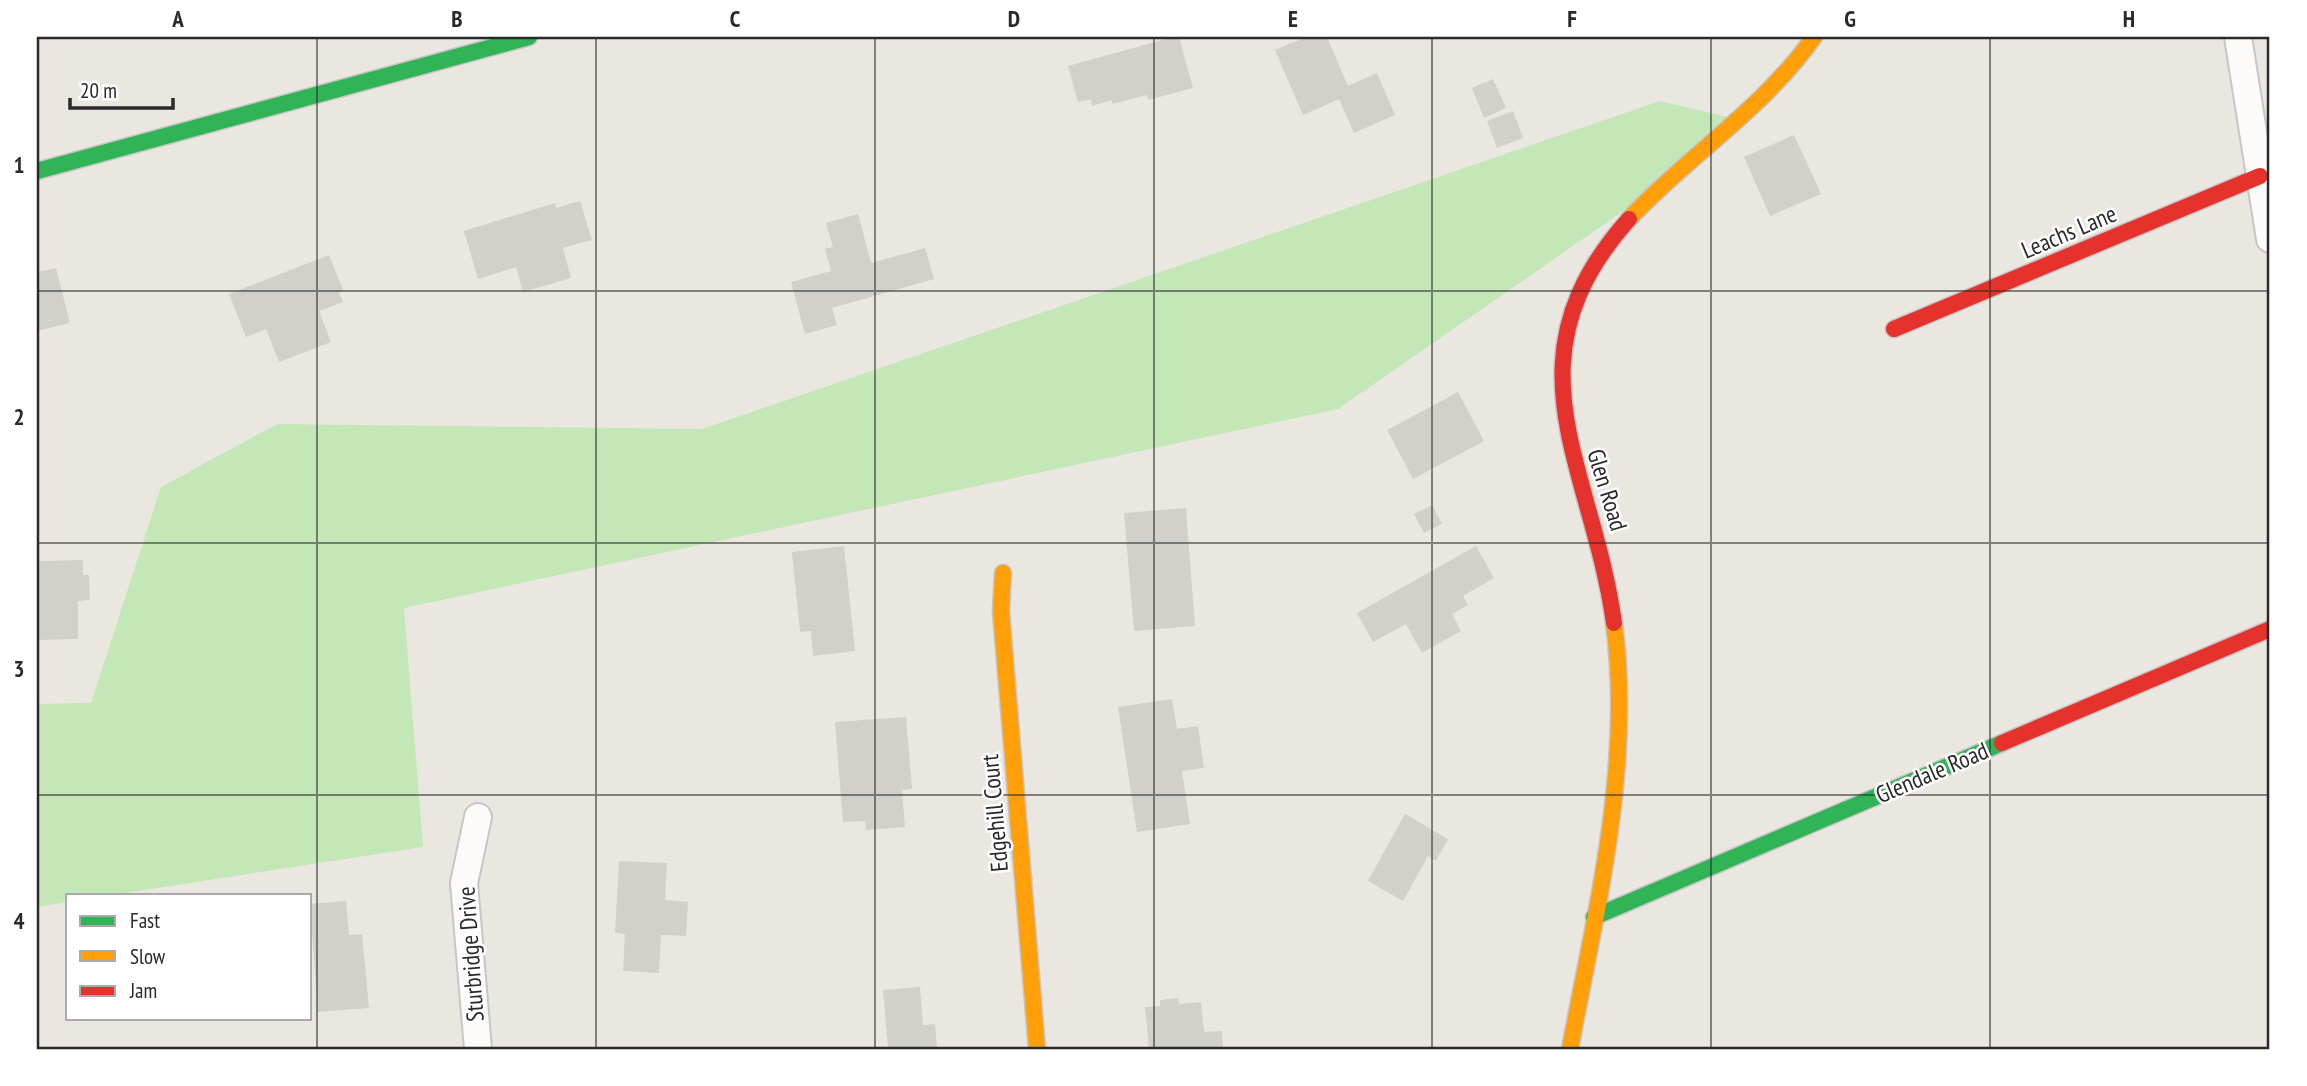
<svg xmlns="http://www.w3.org/2000/svg" width="2307" height="1086" font-family="'PT Sans Narrow',sans-serif">
<rect width="100%" height="100%" fill="#e9e7e0"/>
<polygon fill="#c4e7b7" points="1660,101 1736,119 1665,182 1338,409 404,608 423,847 112,895 68,895 68,902 37,907 37,704 91,703 161,487 277,424 702,429"/>
<g fill="#d1d0cb">
<polygon points="1173,37 1179,37 1193,88 1148,100 1147,95 1112,104 1112,100 1092,106 1091,99 1078,102 1068,66"/>
<polygon points="1306,37 1327,37 1348,86 1377,73 1395,115 1354,133 1339,99 1303,115 1275,50"/>
<polygon points="1493,79 1506,108 1484,118 1472,88"/>
<polygon points="1513,111 1523,138 1497,148 1487,121"/>
<polygon points="1794,135 1821,194 1770,216 1744,157"/>
<polygon points="580,201 592,240 563,248 571,278 523,292 516,267 478,279 464,231 555,203 556,208"/>
<polygon points="858,214 871,263 925,248 934,279 832,308 837,325 805,334 791,282 831,271 825,249 833,247 826,223"/>
<polygon points="329,255 343,290 339,292 343,302 319,311 331,342 279,362 266,329 246,337 229,294"/>
<polygon points="56,268 70,323 37,331 37,272"/>
<polygon points="1458,392 1484,441 1413,479 1387,430"/>
<polygon points="1432,505 1442,524 1424,533 1414,514"/>
<polygon points="1186,508 1195,626 1134,631 1124,513"/>
<polygon points="844,546 855,651 813,656 811,631 800,632 792,552"/>
<polygon points="1476,546 1494,578 1463,596 1468,605 1452,614 1461,631 1422,653 1406,624 1373,642 1357,613"/>
<polygon points="83,560 83,575 89,575 90,600 78,601 78,639 37,640 37,561"/>
<polygon points="1172,699 1177,729 1198,726 1204,768 1182,771 1190,824 1137,832 1118,707"/>
<polygon points="906,717 912,789 902,790 905,827 866,830 865,821 843,822 835,722"/>
<polygon points="1405,814 1448,839 1436,861 1428,856 1403,901 1368,881"/>
<polygon points="619,861 667,863 665,900 688,902 686,936 661,935 659,973 623,971 625,934 615,933"/>
<polygon points="346,901 349,935 362,934 369,1008 318,1012 310,904"/>
<polygon points="920,987 923,1025 935,1024 937,1049 888,1049 883,990"/>
<polygon points="1178,998 1179,1004 1201,1002 1204,1032 1222,1031 1223,1049 1149,1049 1145,1007 1160,1006 1160,1000"/>
</g>
<g fill="none" stroke-linecap="round" stroke-linejoin="round">
<g stroke="#c6c6c6" stroke-width="30">
<g id="street">
<polyline points="2238,37 2270,239"/>
<polyline points="478,817 464,883 478,1049"/>
</g>
</g>
<g stroke="#c6c6c6" stroke-width="19">
<g id="fast">
<polyline points="37,171 529,37"/>
<polyline points="1594,917 2002,743"/>
</g>
</g>
<g stroke="#c6c6c6" stroke-width="19">
<g id="slow">
<path d="M1629 219C1688 156 1764 108 1814 37"/>
<polyline points="1003,573 1001,611 1037,1049"/>
<path d="M1570 1049C1596 909 1633 767 1614 623"/>
</g>
</g>
<g stroke="#c6c6c6" stroke-width="19">
<g id="jam">
<polyline points="1894,329 2260,176"/>
<path d="M1614 623C1592 465 1502 361 1629 219"/>
<polyline points="2002,743 2270,629"/>
</g>
</g>
<use href="#street" stroke="#fcfbfa" stroke-width="26"/>
<use href="#fast" stroke="#30b455" stroke-width="16"/>
<use href="#slow" stroke="#ff9f0a" stroke-width="16"/>
<use href="#jam" stroke="#e5322d" stroke-width="16"/>
</g>
<path fill="none" stroke="#2a2a2a" stroke-width="2" stroke-opacity="0.55" d="M317 37V1049M596 37V1049M875 37V1049M1154 37V1049M1432 37V1049M1711 37V1049M1990 37V1049M37 291H2270M37 543H2270M37 795H2270"/>
<g text-anchor="middle" stroke-width="5" stroke-linejoin="round" paint-order="stroke">
<g font-size="24" fill="#2a2a2a" stroke="#fff">
<text transform="translate(2069 232) rotate(-23)" y="8">Leachs Lane</text>
<text transform="translate(1607 490) rotate(73)" y="8">Glen Road</text>
<text transform="translate(1932 773) rotate(-23)" y="8">Glendale Road</text>
<text transform="translate(995 813) rotate(-95)" y="8">Edgehill Court</text>
<text transform="translate(471 954) rotate(-94)" y="8">Sturbridge Drive</text>
</g>
</g>
<rect width="2307" height="1086" fill="none" stroke="#ffffff" stroke-width="77"/>
<rect x="66" y="894" width="245" height="126" fill="#ffffff" stroke="#aaaaaa" stroke-width="2"/>
<rect x="80" y="916" width="35" height="10" fill="#30b455" stroke="#aaaaaa" stroke-width="2"/>
<text x="130" y="928" font-size="21" fill="#2a2a2a">Fast</text>
<rect x="80" y="951" width="35" height="10" fill="#ff9f0a" stroke="#aaaaaa" stroke-width="2"/>
<text x="130" y="964" font-size="21" fill="#2a2a2a">Slow</text>
<rect x="80" y="986" width="35" height="10" fill="#e5322d" stroke="#aaaaaa" stroke-width="2"/>
<text x="130" y="998" font-size="21" fill="#2a2a2a">Jam</text>
<path d="M70 98v10h103v-10" fill="none" stroke="#2a2a2a" stroke-width="3.5"/>
<text x="80" y="98" font-size="21" fill="#2a2a2a" stroke="#ffffff" stroke-width="5" paint-order="stroke">20 m</text>
<rect x="38" y="38" width="2230" height="1010" fill="none" stroke="#2a2a2a" stroke-width="2.5"/>
<g font-size="23" text-anchor="middle" font-weight="bold" fill="#2a2a2a">
<text x="178" y="27">A</text>
<text x="457" y="27">B</text>
<text x="735" y="27">C</text>
<text x="1014" y="27">D</text>
<text x="1293" y="27">E</text>
<text x="1572" y="27">F</text>
<text x="1850" y="27">G</text>
<text x="2129" y="27">H</text>
<text x="19" y="173">1</text>
<text x="19" y="425">2</text>
<text x="19" y="677">3</text>
<text x="19" y="929">4</text>
</g>
</svg>
